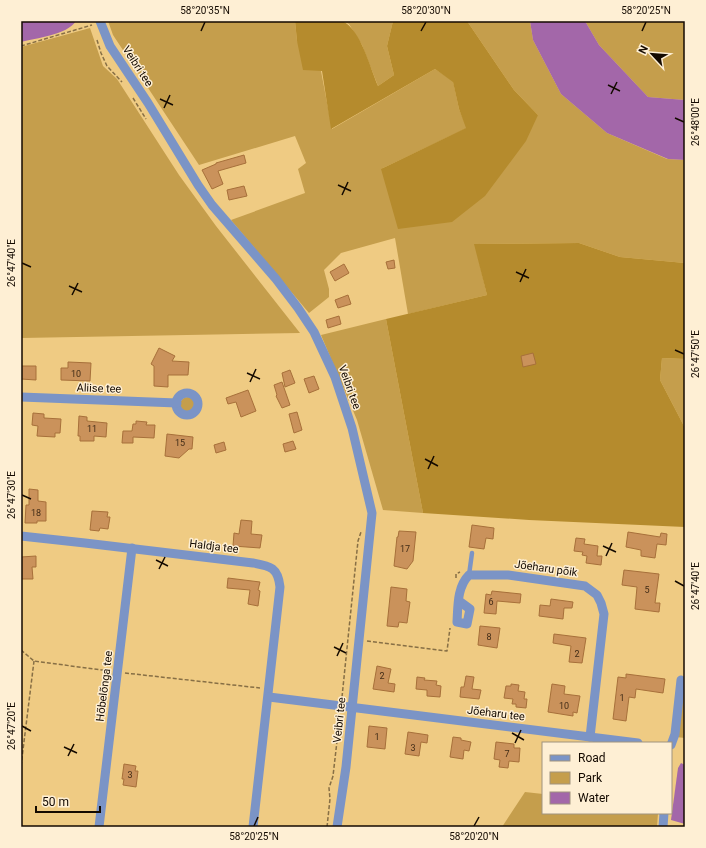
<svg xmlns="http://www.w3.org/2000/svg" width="706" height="848" font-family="Roboto,sans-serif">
<rect width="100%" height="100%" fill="#efcb83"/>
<g fill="#c59e4c">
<polygon points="108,21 295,21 297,41 321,71 332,129 435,69 453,81 459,109 467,128 381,169 538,115 514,90 467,21 530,21 533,40 561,94 607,133 667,159 685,160 685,263 620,257 579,243 475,244 487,295 408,314 395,238 341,253 324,270 329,289 329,297 309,313 231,220 305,193 298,169 306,163 295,136 199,165 113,35"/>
<polygon points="342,21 393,21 387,46 394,75 378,86 362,45 349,24"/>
<polygon points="585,21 685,21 685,100 648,97 599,45"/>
<polygon points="90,28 103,66 117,79 179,175 216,226 300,333 21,338 21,47"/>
<polygon points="386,319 423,513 383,510 357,420 321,335"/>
<polygon points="662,358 685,359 685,428 660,380"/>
<circle cx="188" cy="405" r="8"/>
<polygon points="685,685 685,738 676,737"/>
<polygon points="525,792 543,794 543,813 658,813 657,827 502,827"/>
</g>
<g fill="#b58b2d">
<path d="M295 21H342C361 29 370 68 378 86L394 75 387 46 393 21H467L514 90 538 115 526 141 485 196 452 222 398 229 381 169 466 128 459 109 453 82 435 69 331 129 322 71 303 70 297 41Z"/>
<polygon points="579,243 620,257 685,263 685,359 662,358 660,380 685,428 685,527 529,520 423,513 386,319 487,295 474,244"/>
</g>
<g fill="#a367a9">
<path d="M21 21H76C67 35 36 38 21 42Z"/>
<polygon points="530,21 585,21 599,45 648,97 685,100 685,160 668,159 607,133 561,94 533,40"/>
<polygon points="681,763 685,765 685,824 671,820 678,768"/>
</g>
<g fill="#ca925b" stroke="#a7703a">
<polygon points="244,155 246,163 218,171 223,184 212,189 202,170 216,164 216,163"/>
<polygon points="244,186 247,196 229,200 227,190"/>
<polygon points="394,260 395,268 388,269 386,262"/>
<polygon points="344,264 349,273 335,281 330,272"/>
<polygon points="348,295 351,304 338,308 335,300"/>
<polygon points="339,316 341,324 328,328 326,320"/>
<polygon points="159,348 175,356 172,361 189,362 188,375 168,375 168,387 154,386 154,366 151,364"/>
<polygon points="533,353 536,364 523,367 521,356"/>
<polygon points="68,362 91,363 90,381 61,380 61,368 68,368"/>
<polygon points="21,366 36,366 36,380 21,379"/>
<polygon points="290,370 295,383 285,387 282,373"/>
<polygon points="314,376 319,389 309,393 304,379"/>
<polygon points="282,382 290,405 282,408 276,396 277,395 274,385"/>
<polygon points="248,390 256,411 241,417 236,402 228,404 226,398"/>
<polygon points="297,412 302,430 294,433 289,414"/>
<polygon points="33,413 44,414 44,418 61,419 60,433 55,433 55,437 37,436 38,426 32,425"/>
<polygon points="79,416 87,417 87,421 107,423 106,437 94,436 94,441 80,441 80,436 78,436"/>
<polygon points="136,421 147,422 146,425 155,425 154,438 133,437 133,443 122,443 123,431 132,431 133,424 136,424"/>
<polygon points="167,434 193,437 192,449 189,449 179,458 165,456"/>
<polygon points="293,441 296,449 285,452 283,444"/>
<polygon points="224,442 226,450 216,453 214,445"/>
<polygon points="29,489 38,490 38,501 46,502 46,521 37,521 37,523 25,523 26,505 29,505"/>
<polygon points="92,511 108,512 107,517 110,517 108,529 100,528 99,531 90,530"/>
<polygon points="241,520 252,521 251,534 262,535 260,548 233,546 234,533 239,534"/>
<polygon points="472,525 494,528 493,539 486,538 484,549 469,547"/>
<polygon points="399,531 416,532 413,561 407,569 394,566 397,537 398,537"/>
<polygon points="628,532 660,537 661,533 667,534 666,545 657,544 655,558 641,556 641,550 626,547"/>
<polygon points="576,538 585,539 584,544 598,546 597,556 602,556 601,565 586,563 587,556 582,555 583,552 574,551"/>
<polygon points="36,556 36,567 32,567 33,579 21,579 21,557"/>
<polygon points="624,570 659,574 655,603 660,603 659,612 635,609 637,587 622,585"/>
<polygon points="228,578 260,582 258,590 260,591 258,606 248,604 250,590 227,588"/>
<polygon points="391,587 407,589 406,601 410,602 407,623 399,622 398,627 387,626"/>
<polygon points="492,591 521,594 520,603 497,601 496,614 484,613 486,594 491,595"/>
<polygon points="551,599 573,602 572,608 564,608 563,619 539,616 540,605 550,606"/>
<polygon points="480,626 500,628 497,648 478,645"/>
<polygon points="554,634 586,638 582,663 569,662 571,646 553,643"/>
<polygon points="377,666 391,669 388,683 395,684 394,692 373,689"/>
<polygon points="626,674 665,679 663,693 636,689 635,698 629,697 626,721 613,719 618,677 626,678"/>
<polygon points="466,676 474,677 472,689 481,690 479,699 460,697 461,687 464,687"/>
<polygon points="417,677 425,678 424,680 437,681 436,685 441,686 440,697 427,696 427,690 416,689"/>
<polygon points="511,684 519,685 518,691 525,692 524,699 527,699 526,708 516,707 516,704 512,704 513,699 504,698 506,686 511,686"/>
<polygon points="552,684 565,686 564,694 580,696 577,713 573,712 573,716 548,712"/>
<polygon points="369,726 387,728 385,749 367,747"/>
<polygon points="408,732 428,735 427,743 421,742 419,756 405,754"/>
<polygon points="453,737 461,738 461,740 471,742 469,751 464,750 463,759 450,757"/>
<polygon points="496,742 514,744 514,748 520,748 519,762 509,761 508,768 499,767 500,760 494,759"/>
<polygon points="124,764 136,766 135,771 138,771 136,787 123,785 124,779 122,779"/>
</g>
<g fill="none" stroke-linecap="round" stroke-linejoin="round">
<g stroke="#876f45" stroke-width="1.5" stroke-dasharray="4 2" stroke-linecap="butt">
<polyline points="97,40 101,53 107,66 122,82"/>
<polyline points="21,46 92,25"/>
<polyline points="133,98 146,119"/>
<polyline points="456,578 456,574 460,572"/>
<polyline points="367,641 447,651 450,628"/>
<polyline points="21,650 34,661 109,671"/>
<polyline points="125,673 260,688"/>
<polyline points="342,697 358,541 361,532"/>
<polyline points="21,766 34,661"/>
<polyline points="327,827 330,799 329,788 333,776 340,715"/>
</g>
<polyline stroke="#7b94c6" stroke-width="4.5" points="469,575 472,553"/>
<g stroke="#7b94c6" stroke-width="9">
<polyline points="100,21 110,46 148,103 198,185 212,205 276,279 298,308 314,332 335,377 352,428 372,513 346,767 337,827"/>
<circle cx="187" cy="404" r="11"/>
<polyline points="21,397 177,403"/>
<path d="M21 536 85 543 253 563C270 566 278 567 280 587L253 827"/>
<path d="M459 601 470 609 467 624 457 622C458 606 457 587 469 575H508L585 586 597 595 601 603 604 614 590 737"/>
<polyline points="269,697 638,743"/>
<polyline points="671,745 675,734 681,680"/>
<polyline points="99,827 132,548"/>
<polyline points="663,827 664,813"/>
</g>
</g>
<path fill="none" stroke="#140a00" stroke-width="1.5" d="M201 31 205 22M421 31 426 22M642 31 646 22M608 85 620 91M611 94 617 82M160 99 173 105M164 108 170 95M675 118 684 122M338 185 351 191M342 195 348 182M22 263 31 267M516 272 529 278M520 282 526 269M69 286 82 292M72 295 78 283M675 350 684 354M247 373 260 379M250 382 256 369M425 459 438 466M428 469 434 456M22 495 31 499M603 546 616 552M606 556 612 543M156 560 168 566M159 569 165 557M675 581 684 586M334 647 346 653M337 656 343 643M22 726 31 731M512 733 524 740M515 743 521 730M64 747 77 753M68 756 74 744M254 826 258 817M474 826 479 817"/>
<g text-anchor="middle" stroke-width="3" stroke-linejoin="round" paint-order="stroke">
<g font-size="9" fill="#422c17">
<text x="76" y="377">10</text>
<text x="92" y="432">11</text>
<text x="180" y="446">15</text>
<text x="36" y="516">18</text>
<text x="405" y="552">17</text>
<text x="647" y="593">5</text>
<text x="491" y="605">6</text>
<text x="489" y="640">8</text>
<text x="577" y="657">2</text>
<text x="382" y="679">2</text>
<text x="622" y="701">1</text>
<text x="564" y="709">10</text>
<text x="377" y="740">1</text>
<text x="413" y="751">3</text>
<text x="507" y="757">7</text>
<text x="130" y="778">3</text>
</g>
<g font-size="11" fill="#140a00" stroke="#feefd4">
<text transform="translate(138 66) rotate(57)" y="4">Veibri tee</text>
<text transform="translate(350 387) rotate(70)" y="4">Veibri tee</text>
<text transform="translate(99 388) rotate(2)" y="4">Aliise tee</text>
<text transform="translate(214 546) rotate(7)" y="4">Haldja tee</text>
<text transform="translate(546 568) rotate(8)" y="4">Jõeharu põik</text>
<text transform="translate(104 686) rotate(-83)" y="4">Hõbelõnga tee</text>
<text transform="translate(496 713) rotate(7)" y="4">Jõeharu tee</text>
<text transform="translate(339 720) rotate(-84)" y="4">Veibri tee</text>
</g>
</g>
<rect width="706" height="848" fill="none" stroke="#feefd4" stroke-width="44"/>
<rect x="542" y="742" width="130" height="72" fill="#feefd4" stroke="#a0937f"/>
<rect x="550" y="755" width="20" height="6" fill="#7b94c6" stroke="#a0937f"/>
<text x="578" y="762" font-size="12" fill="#140a00">Road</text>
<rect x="550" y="772" width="20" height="12" fill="#c59e4c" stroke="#a0937f"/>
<text x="578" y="782" font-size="12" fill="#140a00">Park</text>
<rect x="550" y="792" width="20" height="12" fill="#a367a9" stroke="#a0937f"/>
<text x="578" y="802" font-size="12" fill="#140a00">Water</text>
<g transform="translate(652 54) rotate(296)" stroke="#feefd4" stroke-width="3" paint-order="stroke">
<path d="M0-3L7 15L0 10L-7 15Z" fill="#140a00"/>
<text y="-6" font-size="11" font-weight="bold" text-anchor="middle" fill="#140a00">N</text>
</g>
<path d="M36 806v6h64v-6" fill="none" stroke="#140a00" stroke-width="2"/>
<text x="42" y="806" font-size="12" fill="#140a00" stroke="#feefd4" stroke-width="3" paint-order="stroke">50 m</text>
<rect x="22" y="22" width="662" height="804" fill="none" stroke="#140a00" stroke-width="1.5"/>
<g font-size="10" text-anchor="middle" fill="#140a00">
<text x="205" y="14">58°20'35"N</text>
<text x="426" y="14">58°20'30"N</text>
<text x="646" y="14">58°20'25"N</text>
<text transform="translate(695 122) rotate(-90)" y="4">26°48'00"E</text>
<text transform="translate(11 263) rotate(-90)" y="4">26°47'40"E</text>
<text transform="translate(695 354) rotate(-90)" y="4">26°47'50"E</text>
<text transform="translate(11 495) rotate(-90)" y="4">26°47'30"E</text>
<text transform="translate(695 586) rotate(-90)" y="4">26°47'40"E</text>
<text transform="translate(11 726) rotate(-90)" y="4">26°47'20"E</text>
<text x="254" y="840">58°20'25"N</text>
<text x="474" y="840">58°20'20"N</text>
</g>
</svg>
